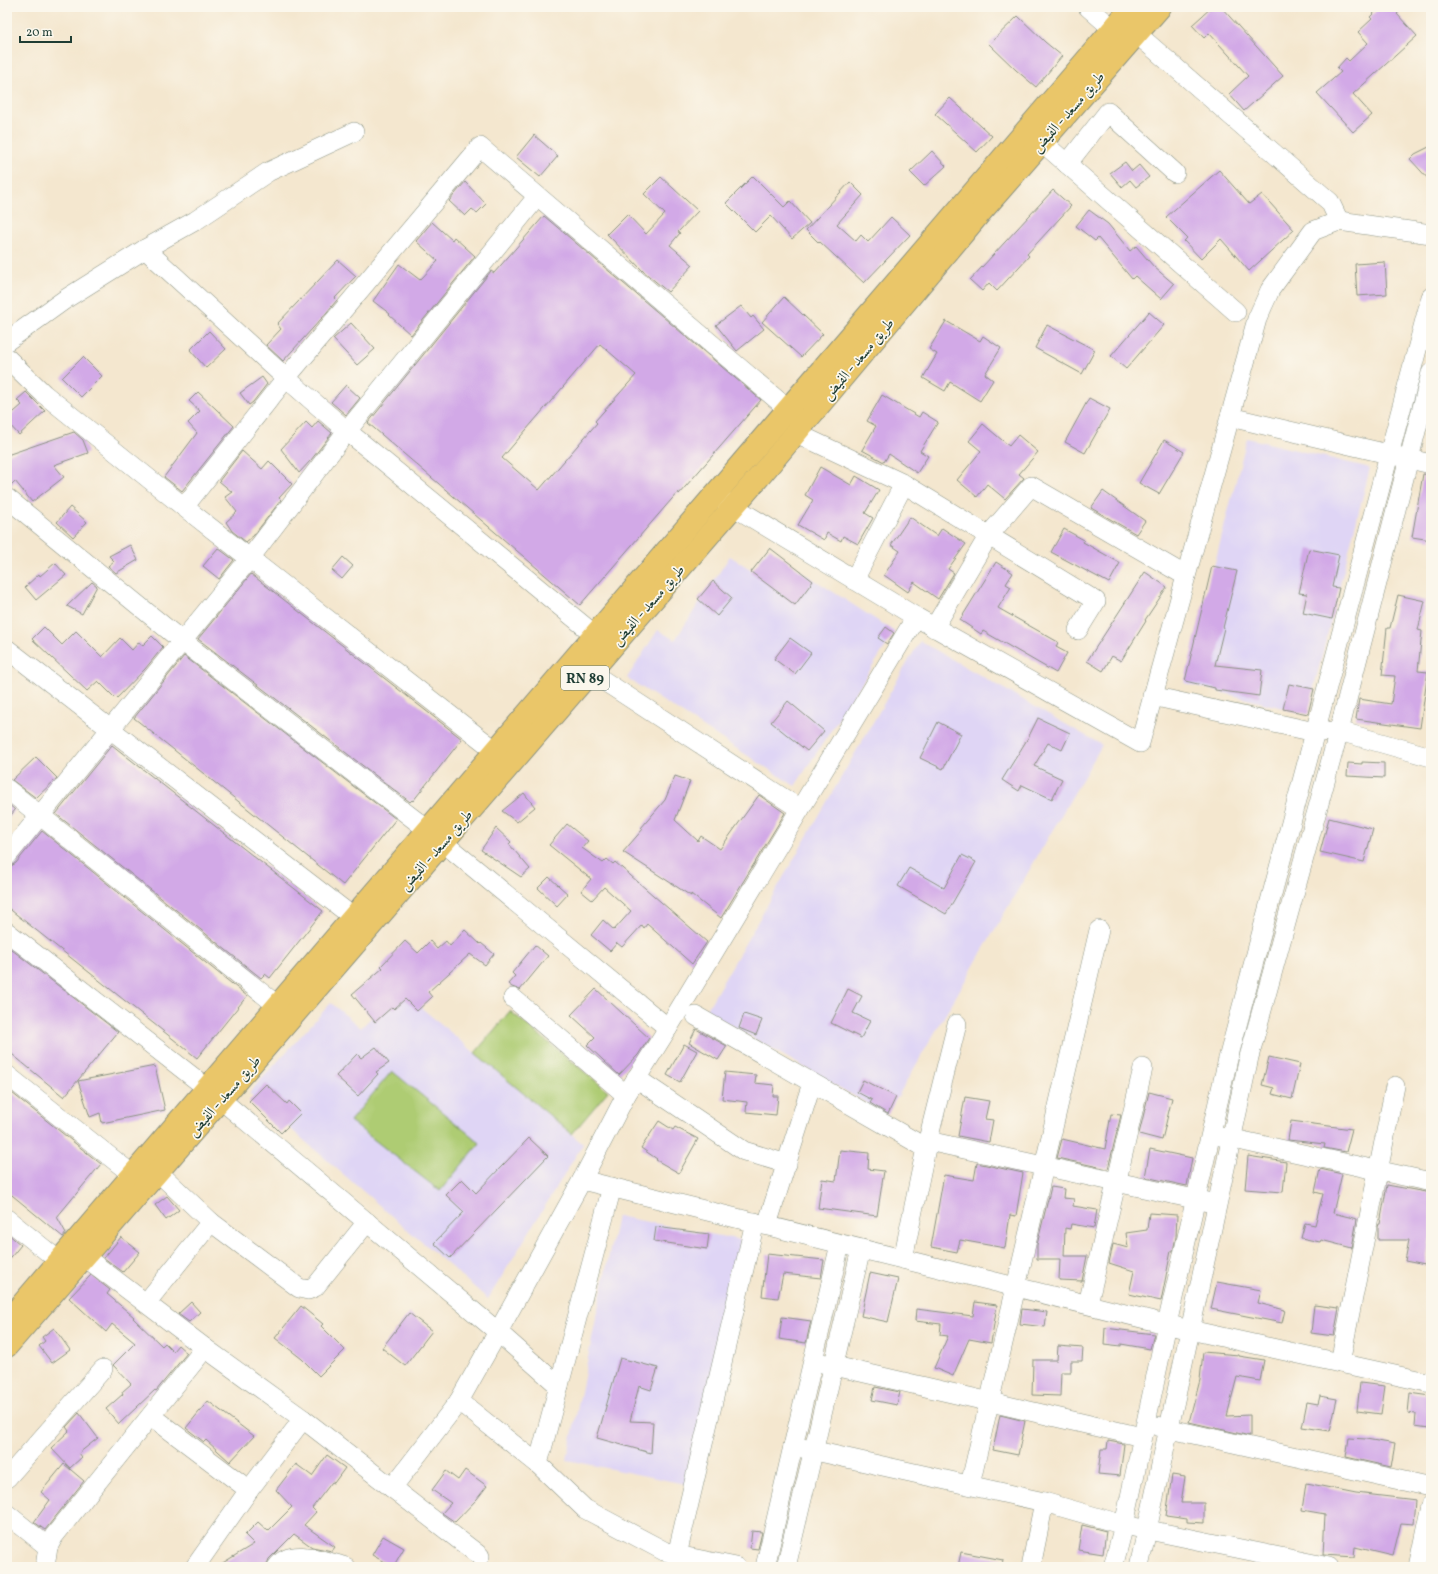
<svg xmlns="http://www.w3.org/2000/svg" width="1438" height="1574" font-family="Vollkorn,Amiri,serif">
<rect width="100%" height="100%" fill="#fbf7ec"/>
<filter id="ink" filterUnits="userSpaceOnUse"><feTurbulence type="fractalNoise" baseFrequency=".025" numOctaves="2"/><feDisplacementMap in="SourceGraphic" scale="8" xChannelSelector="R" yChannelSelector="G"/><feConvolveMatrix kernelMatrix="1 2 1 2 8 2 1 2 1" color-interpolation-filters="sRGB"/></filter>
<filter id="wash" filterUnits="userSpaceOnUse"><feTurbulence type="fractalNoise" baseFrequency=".012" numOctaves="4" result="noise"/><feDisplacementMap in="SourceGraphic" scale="16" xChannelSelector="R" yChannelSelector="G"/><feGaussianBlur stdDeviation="0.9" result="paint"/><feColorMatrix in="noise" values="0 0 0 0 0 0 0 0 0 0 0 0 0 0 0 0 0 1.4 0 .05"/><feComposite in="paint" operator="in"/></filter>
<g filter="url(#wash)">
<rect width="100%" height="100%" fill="#f4e7cf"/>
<g fill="#dfd5f5">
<polygon points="1247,438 1370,468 1307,714 1184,683"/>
<polygon points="767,549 895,632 795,786 627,678 658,630 675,640 730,556 753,571"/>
<polygon points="920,641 1102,745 887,1115 706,1011"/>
<polygon points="399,989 583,1144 488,1299 249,1093 331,1003 361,1028"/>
<polygon points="617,1216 741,1240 690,1485 567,1460"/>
</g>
<g fill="#aecc73" stroke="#668454">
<polygon points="510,1011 608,1091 572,1134 475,1053"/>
<polygon points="392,1071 480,1143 440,1191 350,1121"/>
</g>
<g id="blocks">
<g fill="#d2a9e7" fill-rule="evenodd">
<polygon points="1212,7 1221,7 1283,76 1244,111 1229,94 1248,76 1209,33 1204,38 1192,25"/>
<polygon points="1380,7 1404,7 1397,14 1417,36 1353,94 1372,115 1353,132 1317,93 1341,72 1337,68 1346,58 1349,61 1368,43 1358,32 1372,19 1370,17"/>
<polygon points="1018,16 1045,42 1062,56 1036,87 1016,70 989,44"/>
<polygon points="950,98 992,136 977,152 935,114"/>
<polygon points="534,135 558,156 540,177 516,157"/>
<polygon points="1431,146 1431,182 1410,159 1415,154"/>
<polygon points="932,151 946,166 924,186 910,172"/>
<polygon points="1125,162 1132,171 1139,165 1149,177 1136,187 1130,180 1122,187 1110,173"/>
<polygon points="1219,170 1249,204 1262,194 1294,230 1249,271 1221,239 1201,259 1184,241 1187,238 1166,217"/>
<polygon points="753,176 784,207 790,201 810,223 792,239 771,216 755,232 726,203"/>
<polygon points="661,177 698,211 678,232 680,233 670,245 693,265 668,292 643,271 607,234 627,214 646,234 665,214 644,194"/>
<polygon points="465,182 486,204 477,213 472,209 465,216 449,201"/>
<polygon points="850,182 863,195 837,224 856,241 861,235 868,242 891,217 910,235 864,283 820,242 819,243 806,230"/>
<polygon points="1053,190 1071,206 1027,254 1029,256 997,291 989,283 982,291 970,280"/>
<polygon points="1089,210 1108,224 1130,251 1136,246 1154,267 1174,284 1161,299 1135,276 1132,279 1098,238 1095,241 1076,226"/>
<path d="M544 216 761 400 679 494 678 492 580 605 368 423 491 271 494 273ZM600 344 636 375 595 421 597 423 539 490 502 458Z"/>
<polygon points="432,222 452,240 454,237 475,256 411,335 389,315 390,314 373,301 399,264 420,280 438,261 416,241"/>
<polygon points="338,260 356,276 335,298 337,300 322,318 283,361 266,345 281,329 277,324"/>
<polygon points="1385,262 1387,294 1357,296 1355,264"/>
<polygon points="784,297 823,334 801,357 762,322"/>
<polygon points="741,306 751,318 753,316 764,329 737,351 716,325"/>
<polygon points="1149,312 1164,325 1126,369 1111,356"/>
<polygon points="946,321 980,341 983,336 1001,348 985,374 993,380 980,401 950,382 945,391 923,378 937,354 929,349"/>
<polygon points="351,323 375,349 357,365 333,339"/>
<polygon points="1047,325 1095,350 1082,374 1035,348"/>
<polygon points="209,331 226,349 206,368 190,350"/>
<polygon points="83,357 102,376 81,397 62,378"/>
<polygon points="262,377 267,384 253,402 249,405 240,393"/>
<polygon points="346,385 360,398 346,415 331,402"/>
<polygon points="26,392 45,411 19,435 7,422 7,418 22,405 17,400"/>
<polygon points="198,392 234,426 182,491 164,477 197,433 188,423 200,411 189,401"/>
<polygon points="882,395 919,417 922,412 938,422 920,451 928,456 917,473 889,454 884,462 862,450 876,426 867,421"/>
<polygon points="1089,398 1110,409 1085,453 1065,442"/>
<polygon points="318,421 332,433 311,460 299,473 281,449 306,422 312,428"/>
<polygon points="983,424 1009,446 1018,435 1038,452 1019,474 1024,478 1005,499 987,484 977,497 957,480 981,451 969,441"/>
<polygon points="74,432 83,440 88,453 54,465 64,477 32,502 15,481 9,487 7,487 7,455"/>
<polygon points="1164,440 1184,452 1159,494 1139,483"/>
<polygon points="242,451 262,469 269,461 292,484 279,498 281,500 254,535 246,542 232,531 226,522 237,512 225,497 232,492 219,481"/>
<polygon points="820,467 851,485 856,476 879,490 865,513 873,518 858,544 843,536 841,541 827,533 824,540 798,525 813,500 805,495"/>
<polygon points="1423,474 1431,475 1431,540 1412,537"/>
<polygon points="1103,491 1145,521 1136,534 1091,508"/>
<polygon points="70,507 87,522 73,537 57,522"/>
<polygon points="910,517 937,536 942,528 966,544 948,569 954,573 938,599 914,582 908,592 884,575 900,551 891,545"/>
<polygon points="1064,529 1084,540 1083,542 1120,563 1109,583 1051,552"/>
<polygon points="130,545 138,560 116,573 108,566 114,561 109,556"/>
<polygon points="218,548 234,560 219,579 203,566"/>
<polygon points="770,548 813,581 795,605 751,572"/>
<polygon points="1309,549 1339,555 1332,587 1339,588 1332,619 1303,613 1307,594 1299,593"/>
<polygon points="343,557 353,566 342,579 332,570"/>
<polygon points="996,562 1013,573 1006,584 1011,587 998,608 1058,642 1056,647 1067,653 1056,673 983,631 981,634 960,620"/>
<polygon points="55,563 66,575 36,600 25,587 39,574 40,576"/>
<polygon points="1212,566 1237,571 1223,628 1224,628 1215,665 1262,670 1259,696 1215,690 1215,688 1185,681"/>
<polygon points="1145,572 1167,587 1145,620 1146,621 1121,661 1112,656 1103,671 1087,661"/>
<polygon points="251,574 462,739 413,801 412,800 410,802 198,639"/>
<polygon points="713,581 732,598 717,616 698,599"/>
<polygon points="92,582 97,586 82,614 67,606"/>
<polygon points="1398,595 1425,601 1418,630 1422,631 1418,671 1428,672 1420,728 1356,719 1359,699 1391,704 1395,676 1382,675 1387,628 1390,628"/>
<polygon points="44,627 62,645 76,631 102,657 120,638 132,650 139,642 142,646 152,636 163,647 145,669 116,699 98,681 87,691 32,639"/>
<polygon points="886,627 894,633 887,644 878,638"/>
<polygon points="790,638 811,653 795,674 774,659"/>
<polygon points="184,656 396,819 343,885 134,718"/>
<polygon points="1289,684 1314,689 1308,714 1283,709"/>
<polygon points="788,701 824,731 807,751 771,722"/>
<polygon points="1038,718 1070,733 1062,750 1048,743 1034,766 1062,779 1052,799 1022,785 1019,791 1002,780 1028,738"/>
<polygon points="938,722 961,734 943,769 920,758"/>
<polygon points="112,745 323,911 270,978 265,974 261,978 56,814"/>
<polygon points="36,757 57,778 36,798 12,780"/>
<polygon points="1362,762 1384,763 1384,778 1347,776 1348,763 1362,764"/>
<polygon points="675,776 690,781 675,820 698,841 701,836 720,849 759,795 785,813 721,918 691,894 691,896 623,852 643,829 641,828 665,800"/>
<polygon points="524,793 535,807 517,822 502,811"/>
<polygon points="7,803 15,810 7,820"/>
<polygon points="1329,818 1373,829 1364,862 1320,852"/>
<polygon points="567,824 588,841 582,848 603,863 607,859 613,864 615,862 707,942 692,964 647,924 644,928 642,925 622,947 617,943 610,951 591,935 603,920 614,930 631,911 604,887 592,900 581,891 591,879 549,845"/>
<polygon points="496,828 511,842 509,844 530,869 521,877 481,850"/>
<polygon points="42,831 247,996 197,1058 7,907 7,867 11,866 16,863"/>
<polygon points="962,855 976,862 946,914 898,886 909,868 944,888"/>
<polygon points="549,877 568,894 557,906 538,888"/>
<polygon points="465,930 480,944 481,943 494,954 485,965 470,954 428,992 432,997 417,1011 405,999 394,1009 392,1007 375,1022 352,994 383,968 381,966 405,941 418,953 430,941 437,949 446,941 450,946"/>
<polygon points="535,945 548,956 520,990 512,987 508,984 515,976 512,973"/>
<polygon points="7,946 118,1032 64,1097 7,1050"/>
<polygon points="596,989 649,1038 638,1055 619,1075 587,1045 595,1037 571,1015"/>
<polygon points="848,989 862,996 853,1013 870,1021 861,1038 831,1023"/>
<polygon points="744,1014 762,1020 756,1035 739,1028"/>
<polygon points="696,1029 727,1046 718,1060 689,1043"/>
<polygon points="684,1044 697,1051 680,1082 667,1075"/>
<polygon points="376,1047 389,1063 376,1072 378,1074 358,1096 336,1076 357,1054 361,1058"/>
<polygon points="1269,1057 1300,1064 1292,1099 1272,1094 1274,1088 1262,1085"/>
<polygon points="155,1066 165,1110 102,1123 100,1113 90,1117 78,1081"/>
<polygon points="725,1072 756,1075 755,1083 774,1085 773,1096 778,1096 776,1115 746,1112 747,1102 722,1099"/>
<polygon points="863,1080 896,1097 888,1114 870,1103 872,1100 857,1092"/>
<polygon points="266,1084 287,1104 289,1101 301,1113 281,1133 249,1101"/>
<polygon points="7,1089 101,1164 57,1217 66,1233 63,1237 7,1191"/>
<polygon points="1149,1092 1172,1098 1162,1140 1139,1134"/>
<polygon points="965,1097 989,1101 985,1119 993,1120 989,1142 958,1136"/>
<polygon points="1111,1114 1121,1115 1108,1169 1057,1158 1062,1139 1105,1149"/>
<polygon points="659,1121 673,1130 675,1127 698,1139 679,1173 656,1160 657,1159 641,1148"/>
<polygon points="1291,1121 1352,1129 1346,1152 1324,1148 1325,1144 1288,1140"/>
<polygon points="529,1138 548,1156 450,1258 434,1243 464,1212 446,1195 462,1179 476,1193"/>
<polygon points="1150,1149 1192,1158 1187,1186 1145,1177"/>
<polygon points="840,1150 869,1153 868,1169 884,1171 877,1216 818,1208 822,1179 836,1181"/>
<polygon points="1248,1156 1286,1162 1283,1192 1245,1189"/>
<polygon points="977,1163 1023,1173 1016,1216 1010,1215 1005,1248 960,1240 957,1252 931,1247 944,1175 974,1180"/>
<polygon points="1320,1169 1342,1174 1333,1213 1357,1219 1352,1248 1321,1240 1320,1242 1301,1238 1305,1223 1315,1225 1323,1194 1315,1192"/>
<polygon points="1387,1185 1431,1193 1431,1232 1425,1265 1405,1261 1409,1240 1378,1240 1378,1227 1379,1224 1380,1224"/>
<polygon points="1051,1187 1064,1189 1063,1198 1074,1199 1073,1206 1097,1210 1094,1228 1071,1224 1070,1229 1065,1228 1064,1256 1087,1256 1082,1281 1059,1280 1060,1259 1037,1259 1037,1245"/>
<polygon points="167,1196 179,1210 166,1220 155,1205"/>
<polygon points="1149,1213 1177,1215 1176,1237 1173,1251 1171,1251 1161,1301 1129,1294 1134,1271 1109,1263 1113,1244 1128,1248 1126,1233 1147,1230"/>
<polygon points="656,1227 709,1234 707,1249 654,1241"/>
<polygon points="7,1233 21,1245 7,1262"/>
<polygon points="121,1237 140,1252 123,1272 104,1258"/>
<polygon points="767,1254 824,1260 821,1278 783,1274 778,1298 762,1296"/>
<polygon points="870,1273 898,1279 888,1322 861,1316"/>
<polygon points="91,1275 110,1290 107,1294 134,1317 133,1318 162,1346 165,1343 173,1351 178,1345 187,1353 156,1391 155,1390 119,1424 106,1409 123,1394 122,1392 131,1384 113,1365 135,1343 112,1324 106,1332 69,1298"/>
<polygon points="1217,1282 1261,1290 1258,1303 1285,1310 1282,1323 1211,1309"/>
<polygon points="191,1302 200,1312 189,1322 178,1314"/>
<polygon points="975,1302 997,1305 991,1343 969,1339 953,1376 934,1368 948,1336 940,1335 941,1324 915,1321 916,1309 973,1316"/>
<polygon points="1314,1305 1339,1308 1334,1336 1311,1333"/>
<polygon points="301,1306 323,1324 321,1326 345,1350 319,1376 302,1359 275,1338"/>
<polygon points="1022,1309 1047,1312 1045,1327 1020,1324"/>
<polygon points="409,1313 432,1331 405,1366 382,1348"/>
<polygon points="782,1317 811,1321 806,1343 779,1339"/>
<polygon points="54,1328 70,1350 52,1363 39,1346 45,1341 42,1337"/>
<polygon points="1105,1328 1154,1334 1150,1349 1121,1344 1121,1346 1104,1344"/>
<polygon points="1058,1346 1083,1348 1082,1361 1071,1361 1071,1372 1061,1372 1060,1396 1032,1395 1033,1360 1057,1360"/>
<polygon points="1203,1352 1239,1355 1239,1356 1264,1360 1260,1381 1237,1377 1227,1416 1250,1415 1250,1436 1189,1422 1200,1380"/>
<polygon points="620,1358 658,1368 651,1390 639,1386 630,1421 653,1422 651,1453 597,1438"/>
<polygon points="1360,1383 1385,1386 1381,1414 1357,1411"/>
<polygon points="875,1387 900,1392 897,1405 872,1400"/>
<polygon points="1410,1393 1431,1396 1429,1428 1415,1426 1416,1414 1408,1413"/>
<polygon points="1320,1396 1337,1399 1330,1431 1302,1427 1307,1402 1318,1404"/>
<polygon points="208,1401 254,1436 230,1462 206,1440 204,1442 186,1428"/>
<polygon points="79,1413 98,1438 79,1453 82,1457 70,1468 51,1448 69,1431 66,1427"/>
<polygon points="1000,1415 1025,1421 1018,1455 993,1450"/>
<polygon points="1349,1438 1366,1439 1395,1444 1391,1467 1346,1457"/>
<polygon points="1108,1441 1124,1444 1120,1476 1098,1474 1101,1449 1107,1449"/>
<polygon points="327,1455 345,1468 334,1483 332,1482 312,1508 316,1512 304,1525 335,1547 332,1551 312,1547 294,1534 269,1559 266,1567 216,1567 254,1544 245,1535 258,1522 268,1531 292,1507 276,1490 296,1464 312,1476"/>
<polygon points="64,1464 84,1481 45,1530 34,1522 50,1500 41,1492"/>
<polygon points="465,1470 487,1486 477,1499 455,1522 442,1513 451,1503 432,1490 446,1471 458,1480"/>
<polygon points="1172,1475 1185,1477 1181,1503 1204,1503 1204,1523 1187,1522 1187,1519 1166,1516"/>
<polygon points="1306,1483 1356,1493 1416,1500 1414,1524 1401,1523 1393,1555 1355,1546 1354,1557 1323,1555 1325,1514 1302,1510"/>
<polygon points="1082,1525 1106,1531 1103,1554 1078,1550"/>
<polygon points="752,1531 762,1532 758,1549 750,1548"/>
<polygon points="383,1536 404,1548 393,1567 372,1555"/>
<polygon points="961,1552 1003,1560 1002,1567 958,1567"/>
</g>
</g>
</g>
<g filter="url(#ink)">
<use href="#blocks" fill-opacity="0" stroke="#8a9282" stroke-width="1"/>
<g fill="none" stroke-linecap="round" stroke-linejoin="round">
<g stroke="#8a9282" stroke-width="20">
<g id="minor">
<polyline points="1088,7 1113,29"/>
<polyline points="1137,34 1330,202 1339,221"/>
<polyline points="1042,142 1236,312"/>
<polyline points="1067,164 1108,112 1175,173"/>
<polyline points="145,249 286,378 347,431 595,635"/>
<polyline points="7,341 67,298 145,249 195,221 268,172 354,132"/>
<polyline points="7,358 44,394 184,507 496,751"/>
<polyline points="1230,417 1431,464"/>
<polyline points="796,433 904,484 1096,601 1078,630"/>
<polyline points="7,498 182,641 428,830 668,1028"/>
<polyline points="721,499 916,617 1140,743 1257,319 1270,290 1313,231 1339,221 1431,234"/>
<polyline points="184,507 286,378 480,147 788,409"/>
<polyline points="854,580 904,484"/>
<polyline points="934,628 989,535 1031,486 1186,576"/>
<polyline points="7,649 353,917"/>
<polyline points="578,664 800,809"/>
<polyline points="1152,696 1315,732 1339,731 1431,757"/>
<polyline points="7,789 278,1006"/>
<polyline points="7,856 250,558 347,431 537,197"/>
<polyline points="7,932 207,1088 498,1332 582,1180 626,1095 668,1028 916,617"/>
<polyline points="513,998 626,1095"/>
<polyline points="696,1016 926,1148"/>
<polyline points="7,1075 133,1175"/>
<polyline points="636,1078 744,1151 787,1164"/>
<polyline points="1220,1136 1431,1182"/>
<polyline points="928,1141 1208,1202"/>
<polyline points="158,1172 211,1222"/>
<polyline points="582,1180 1190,1330 1431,1383"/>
<polyline points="612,1187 538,1464 585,1509 664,1551 677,1555 736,1567"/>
<polyline points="7,1219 59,1261"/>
<polyline points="767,1225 812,1083"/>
<polyline points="73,1248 205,1348 303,1419 480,1556"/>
<polyline points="903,1259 926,1148 957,1024"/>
<polyline points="146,1303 211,1222 299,1288 308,1290 315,1287 367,1222"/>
<polyline points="1088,1304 1143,1068"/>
<polyline points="813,1361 1142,1437"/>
<polyline points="1340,1363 1395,1086"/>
<polyline points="151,1416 249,1490"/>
<polyline points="1157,1426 1431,1487"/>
<polyline points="793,1446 1044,1502 1124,1525 1329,1567"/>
<polyline points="538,1464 459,1401 498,1332 559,1386"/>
<polyline points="7,1478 103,1369"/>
<polyline points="970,1485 1099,930"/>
<polyline points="392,1488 459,1401"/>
<polyline points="7,1514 48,1547"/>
<polyline points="677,1555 755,1222"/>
<polyline points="45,1567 48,1547 54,1536 205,1348"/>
<polyline points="195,1567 249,1490 303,1419"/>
<path d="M277 1567C291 1546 326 1562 346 1567"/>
<polyline points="765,1567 840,1244"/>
<polyline points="786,1567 861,1249"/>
<polyline points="1031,1567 1044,1502"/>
<polyline points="1113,1567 1124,1525 1167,1324 1228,1059 1431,297"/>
<polyline points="1139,1567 1249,1057 1339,731 1431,373"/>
<polyline points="1418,1567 1431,1505"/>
</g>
</g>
<g stroke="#8a9282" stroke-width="24">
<g id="major">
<polyline points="7,1322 1132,7"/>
<polyline points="7,1346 759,477 980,213 1160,7"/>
</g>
</g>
<use href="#minor" stroke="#fff" stroke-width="19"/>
<use href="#major" stroke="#eac669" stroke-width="22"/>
</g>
</g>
<g text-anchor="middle" stroke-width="3.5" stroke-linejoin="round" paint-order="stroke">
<rect fill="#fbf7ec" stroke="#61756b" stroke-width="1" x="561" y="666" width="48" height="24" rx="3"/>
<g font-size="14" font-weight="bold" fill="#1f3d34">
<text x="585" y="683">RN 89</text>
</g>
<g font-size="15" fill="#1f3d34" stroke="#fbf7ec">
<text transform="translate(1068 112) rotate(-49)" y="5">طريق مسعد - الفيض</text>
<text transform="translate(858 359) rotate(-50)" y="5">طريق مسعد - الفيض</text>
<text transform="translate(648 605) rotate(-49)" y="5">طريق مسعد - الفيض</text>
<text transform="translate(436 850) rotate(-49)" y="5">طريق مسعد - الفيض</text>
<text transform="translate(224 1096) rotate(-49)" y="5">طريق مسعد - الفيض</text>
</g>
</g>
<rect width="1438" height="1574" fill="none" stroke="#fbf7ec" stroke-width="24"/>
<path d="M20 36v6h51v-6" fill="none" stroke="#1f3d34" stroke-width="2"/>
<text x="26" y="36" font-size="12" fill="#1f3d34" stroke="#fbf7ec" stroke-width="3" paint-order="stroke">20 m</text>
</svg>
